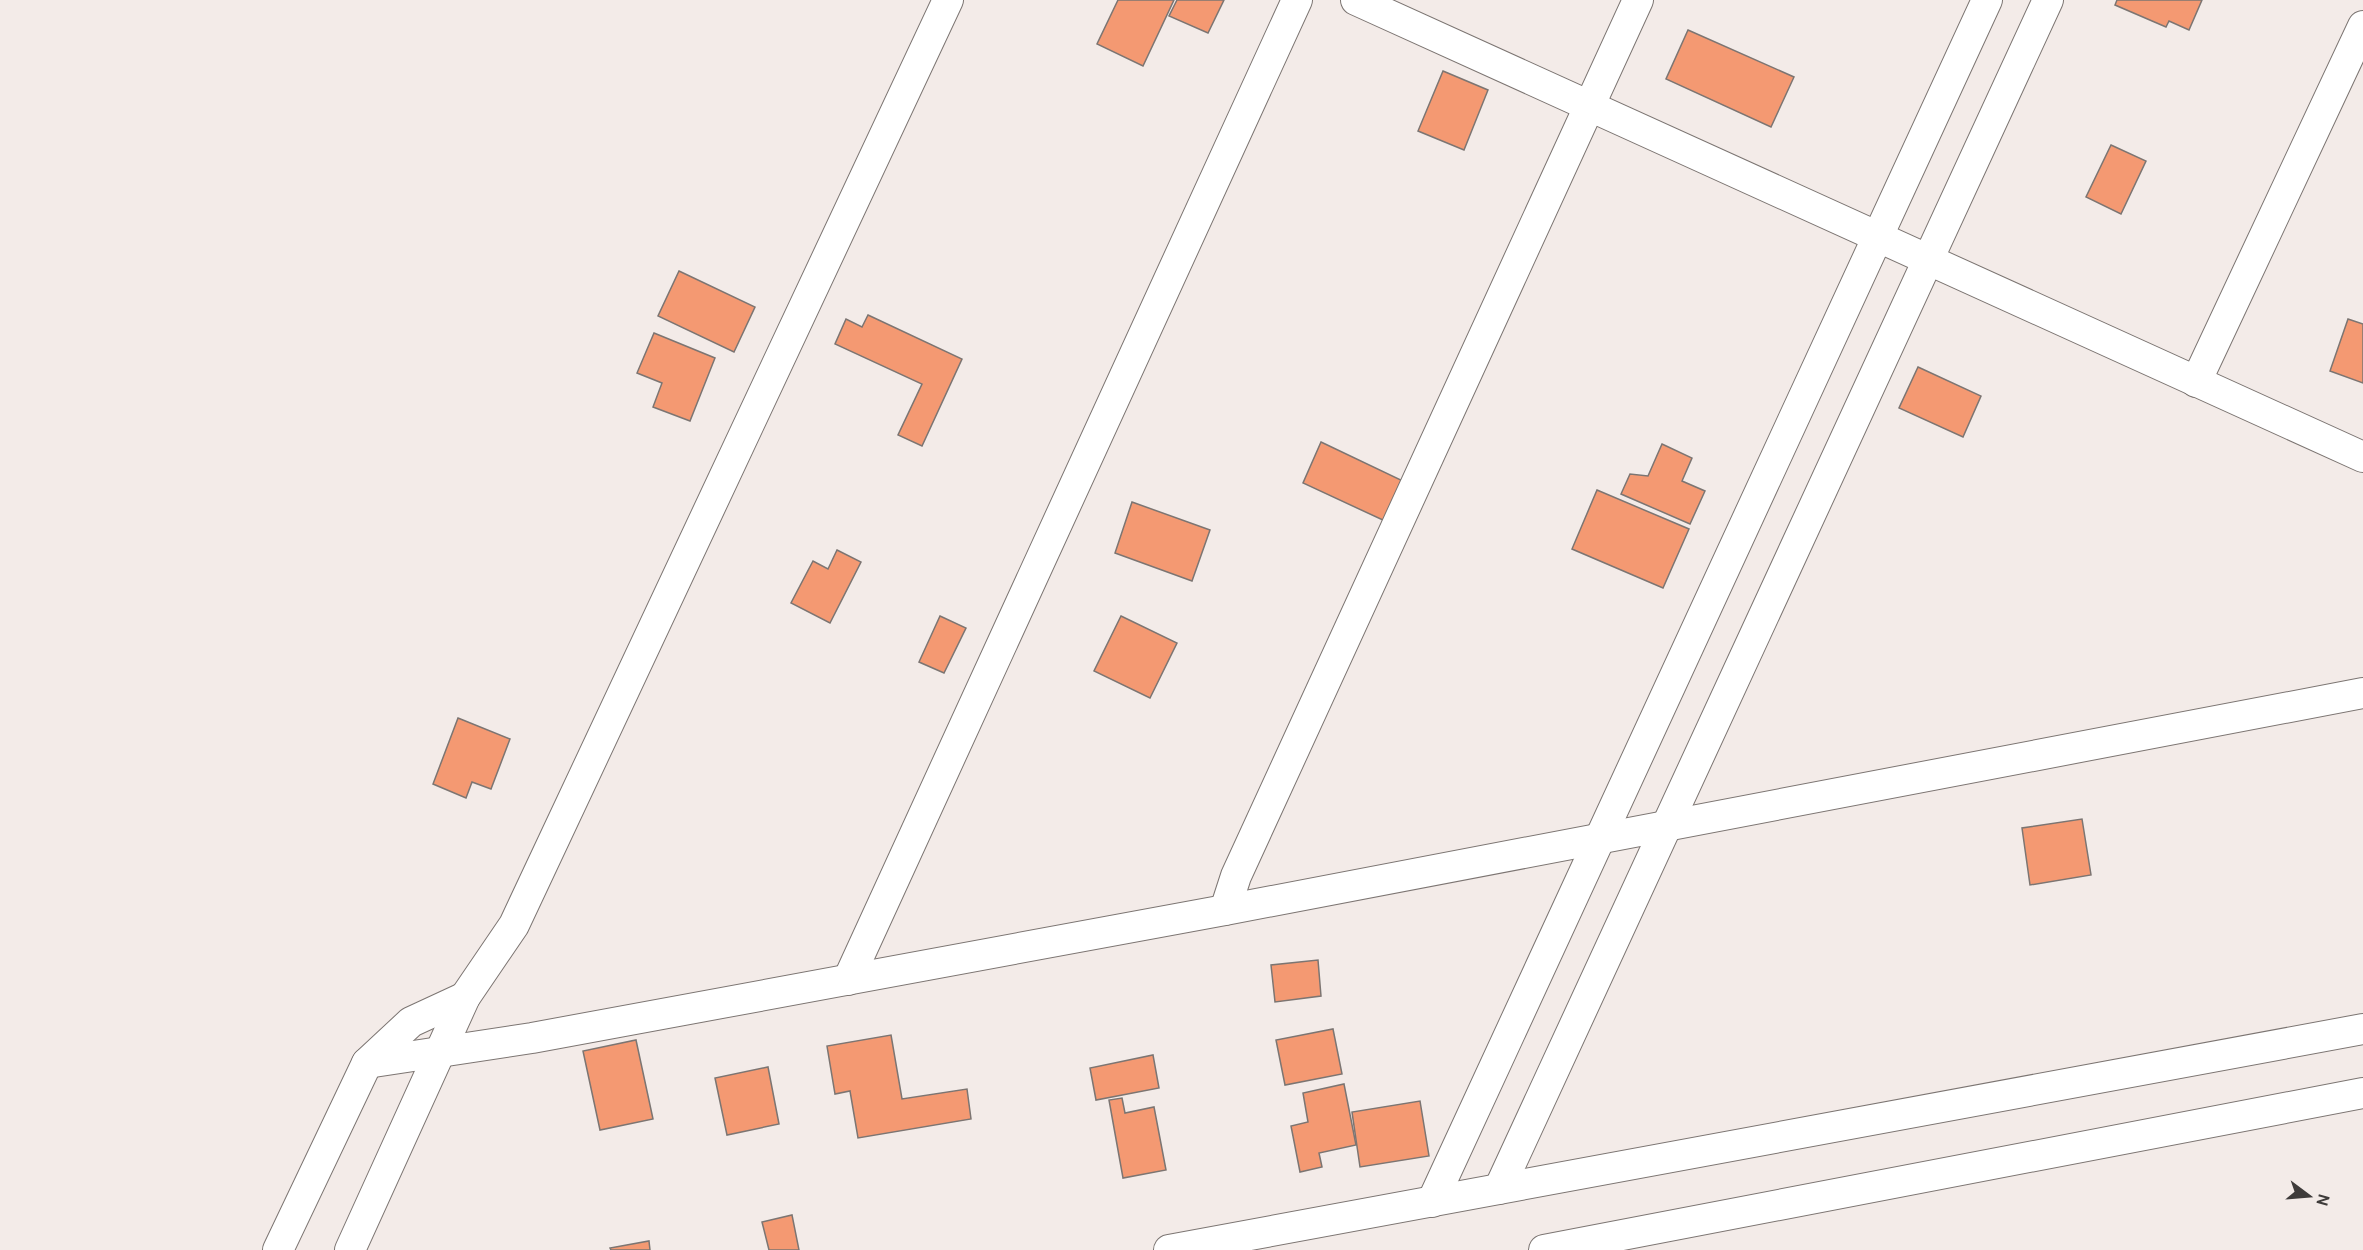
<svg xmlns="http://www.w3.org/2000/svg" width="2363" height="1250" font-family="Cabin,sans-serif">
<rect width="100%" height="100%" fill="#f3ebe8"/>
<g fill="#f49972" stroke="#7c7572" stroke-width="1.5">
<polygon points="1118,0 1174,0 1143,66 1097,44"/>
<polygon points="1177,0 1224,0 1208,33 1169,16"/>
<polygon points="2117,0 2202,0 2189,30 2169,21 2166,27 2115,5"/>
<polygon points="1688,30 1794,77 1771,127 1666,79"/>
<polygon points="1443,71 1488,90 1464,150 1418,131"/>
<polygon points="2111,145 2146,161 2121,214 2086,197"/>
<polygon points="679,271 755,307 734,352 658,316"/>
<polygon points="868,315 962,359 922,446 898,435 922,384 835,344 846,319 862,327"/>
<polygon points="2348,319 2363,324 2363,383 2330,371"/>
<polygon points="654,333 715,358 690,421 653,407 662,383 637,373"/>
<polygon points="1918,367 1981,396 1963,437 1899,408"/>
<polygon points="1321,442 1403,481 1385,521 1303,483"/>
<polygon points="1662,444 1692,458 1682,481 1705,491 1690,524 1621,494 1630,474 1648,476"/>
<polygon points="1597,490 1689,529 1663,588 1572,549"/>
<polygon points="1132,502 1210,530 1192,581 1115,553"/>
<polygon points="837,550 861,562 830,623 791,603 813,561 828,569"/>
<polygon points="940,616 966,628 944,673 919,662"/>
<polygon points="1121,616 1177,643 1150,698 1094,671"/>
<polygon points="458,718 510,739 491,789 472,782 466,798 433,784"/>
<polygon points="2082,819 2091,875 2030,885 2022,828"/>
<polygon points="1318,960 1321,996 1275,1002 1271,965"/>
<polygon points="1333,1029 1342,1074 1285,1085 1276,1040"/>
<polygon points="891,1035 902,1099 967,1089 971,1119 858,1138 850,1091 835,1094 827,1046"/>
<polygon points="636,1040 653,1119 600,1130 583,1051"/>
<polygon points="1153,1055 1159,1088 1096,1100 1090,1068"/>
<polygon points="768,1067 779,1124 727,1135 715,1078"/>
<polygon points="1344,1084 1356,1145 1319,1153 1322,1167 1300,1172 1291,1126 1308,1122 1303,1093"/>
<polygon points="1122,1098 1125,1113 1154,1107 1166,1170 1123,1178 1109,1100"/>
<polygon points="1420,1101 1429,1156 1360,1167 1352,1112"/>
<polygon points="792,1215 799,1250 769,1250 762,1222"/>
<polygon points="649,1241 650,1250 611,1250 610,1248"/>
</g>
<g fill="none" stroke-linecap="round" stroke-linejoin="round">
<g stroke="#7c7572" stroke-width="32">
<g id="minor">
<polyline points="1356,0 2363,457"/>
<polyline points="2196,382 2363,26"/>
<polyline points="1225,910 1236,876 1638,0"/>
<polyline points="848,980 1297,0"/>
<polyline points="367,1063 532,1038 1225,910 2363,693"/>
<polyline points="1499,1189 2048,0"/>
<polyline points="1432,1202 1987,0"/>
<polyline points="278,1250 367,1063 411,1022 465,997"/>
<polyline points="350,1250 465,997 514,925 948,0"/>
<polyline points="1169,1250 2363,1029"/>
<polyline points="1544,1250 2363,1093"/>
</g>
</g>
<use href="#minor" stroke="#fff" stroke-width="30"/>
</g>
<g transform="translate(2309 1196) rotate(106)" stroke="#f3ebe8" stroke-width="4.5" paint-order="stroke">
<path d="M0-4.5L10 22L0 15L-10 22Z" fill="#3e3b3a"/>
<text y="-9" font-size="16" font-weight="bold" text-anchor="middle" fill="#3e3b3a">N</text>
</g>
</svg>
